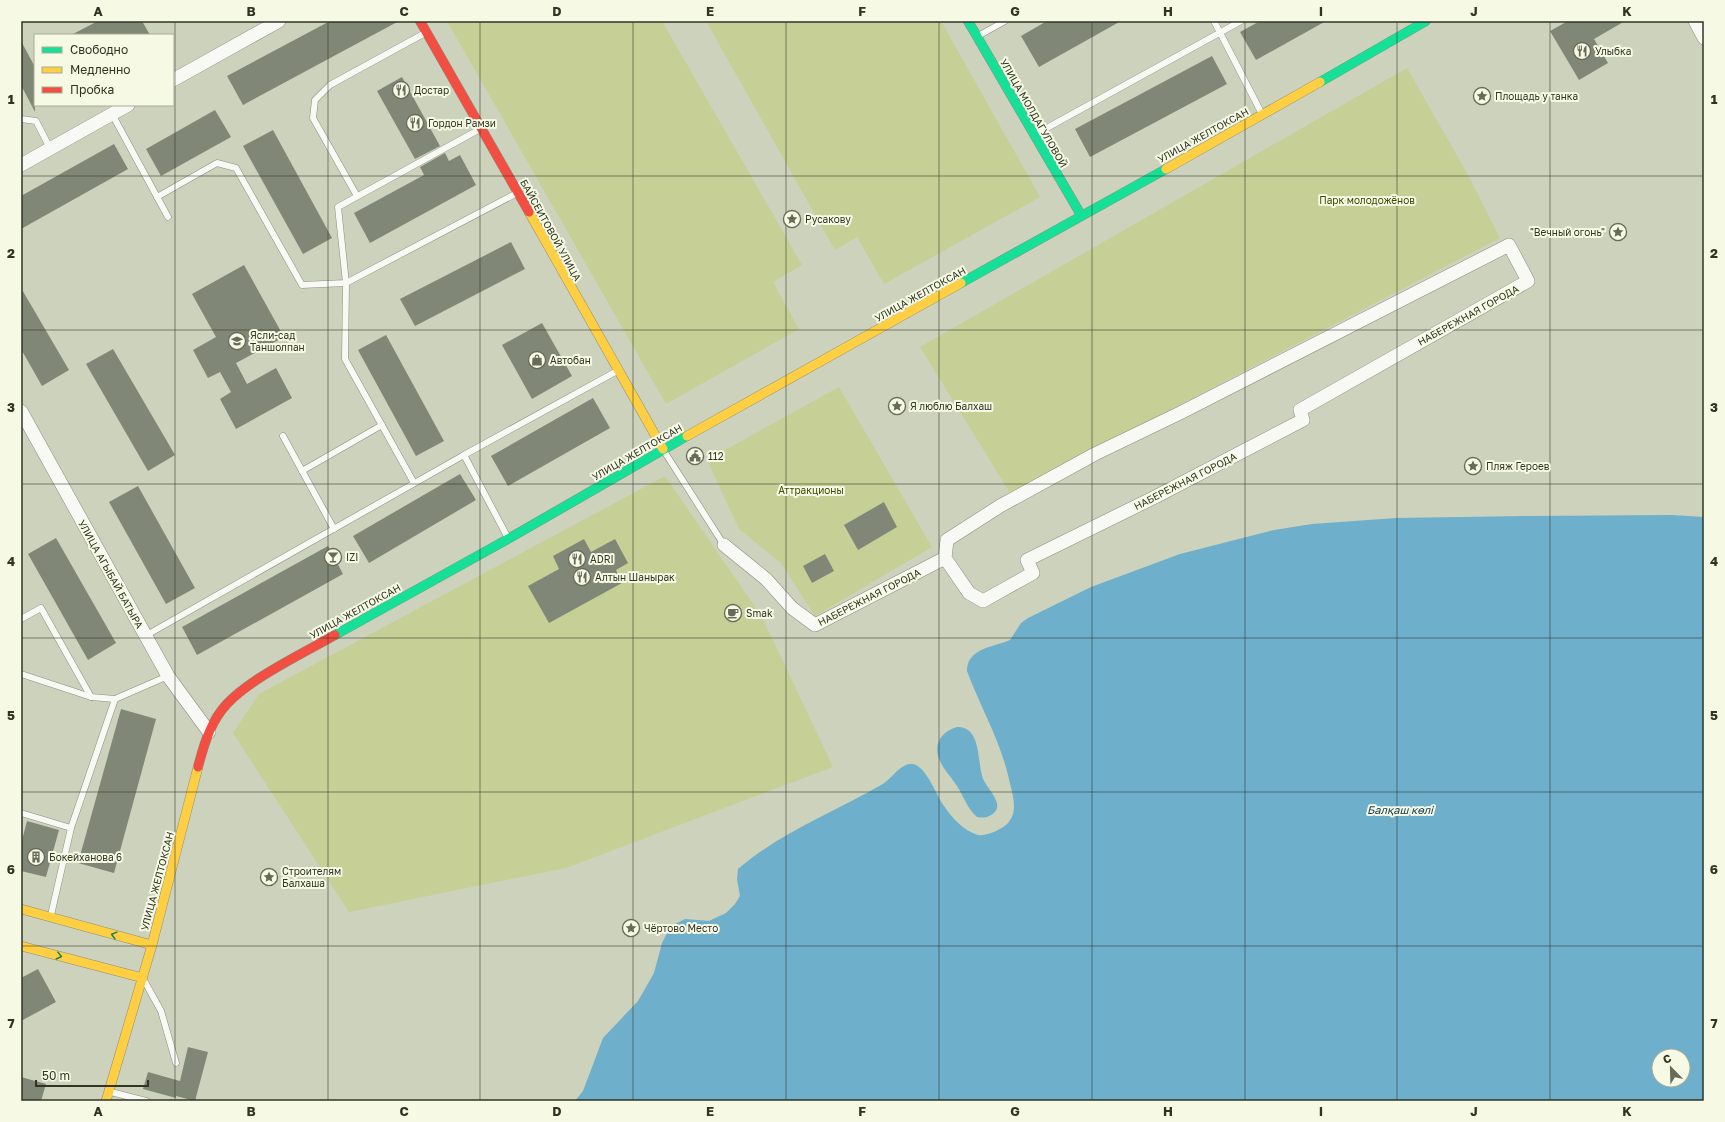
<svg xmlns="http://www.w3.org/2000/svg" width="1725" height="1122" font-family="'Golos Text',sans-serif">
<rect width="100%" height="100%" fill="#cdd2bc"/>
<g fill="#c5cf96">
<polygon points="447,21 662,21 802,265 773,282 799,329 666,404"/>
<polygon points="706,21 941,21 1040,197 884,284 857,237 835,250"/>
<polygon points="1407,68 1468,175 1500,238 1010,493 920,347"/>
<polygon points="839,387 932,547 815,616 781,563 739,529 707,460"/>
<polygon points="665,476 762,617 833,767 566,868 349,912 233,733 259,694"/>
</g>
<g fill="#6eafcc" fill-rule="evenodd">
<path d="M1672 515 1704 517V1101H575L583 1091 603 1038 638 1001 654 973 662 943 667 933 675 924 685 919 709 921 726 913 735 904 740 896 737 879 738 869C781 832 833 813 881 785 891 780 899 765 910 764 925 762 936 795 944 806 952 818 964 831 978 835 984 836 991 833 996 831 1023 819 1013 798 1008 775 999 738 980 706 967 671 967 648 994 647 1010 640L1021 623 1028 618 1091 587 1180 554 1274 530 1312 524 1396 518 1531 516ZM1659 1056H1683V1080H1659Z"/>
<path d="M957 727C982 726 977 763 983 779 988 790 1007 806 991 815 986 818 983 818 977 817 967 808 964 797 957 786 952 778 945 771 941 763 932 746 940 732 957 727Z"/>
</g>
<g fill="#818777">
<polygon points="98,21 142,21 150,35 71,35"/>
<polygon points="330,21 399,21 243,105 227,76"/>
<polygon points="1047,21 1121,21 1039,67 1021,36"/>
<polygon points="1260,21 1326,21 1256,60 1240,32"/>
<polygon points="1568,21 1625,21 1594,39 1608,63 1579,80 1550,31"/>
<polygon points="21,41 35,67 35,112 21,85"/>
<polygon points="1212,56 1227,84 1090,157 1075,129"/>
<polygon points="402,77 440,146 415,159 377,91"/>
<polygon points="215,110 231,137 161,176 146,149"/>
<polygon points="273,130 332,238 303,254 243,146"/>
<polygon points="114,144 128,169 21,229 21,196"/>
<polygon points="445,153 449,161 460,155 476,185 370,243 354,213 424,175 420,167"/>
<polygon points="511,242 525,269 415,326 400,299"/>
<polygon points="244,265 284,337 236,363 247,384 276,368 292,398 236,429 220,399 231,392 220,372 208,378 193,350 216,337 192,294"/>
<polygon points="21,288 69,370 42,386 21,349"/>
<polygon points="542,323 572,376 532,399 502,345"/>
<polygon points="386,335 444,441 416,456 358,350"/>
<polygon points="113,349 175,455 148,471 86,364"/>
<polygon points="593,398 610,428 508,486 491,456"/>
<polygon points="460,474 476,500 369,563 353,536"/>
<polygon points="138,486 195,588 166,604 109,502"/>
<polygon points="884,502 897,527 858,550 844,525"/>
<polygon points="56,538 116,643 88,660 28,554"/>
<polygon points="584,539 591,552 615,539 628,563 616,570 622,583 549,623 528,586 559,569 553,556"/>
<polygon points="328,546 343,574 197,655 182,627"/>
<polygon points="825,554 834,571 812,583 803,566"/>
<polygon points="121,709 156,719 114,873 78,863"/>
<polygon points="27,821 59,830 46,877 21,871 21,844"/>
<polygon points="38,969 56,1002 21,1021 21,978"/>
<polygon points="188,1047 208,1052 195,1101 176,1096 176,1098 143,1089 148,1072 180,1081"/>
<polygon points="21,1077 46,1084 41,1101 21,1101"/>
</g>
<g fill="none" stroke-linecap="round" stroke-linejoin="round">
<g stroke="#8b8e7e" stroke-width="7">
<g id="lane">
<polyline points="1214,21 1262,114"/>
<polyline points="978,36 1005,21"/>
<polyline points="112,114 168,217"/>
<polyline points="21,119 36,121 50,148"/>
<polyline points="1036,134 1241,21"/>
<polyline points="357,196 313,118 315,100 330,85 425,33"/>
<polyline points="157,197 217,163 236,168 302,285 346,283 338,207 480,129"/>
<polyline points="283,436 334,529"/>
<polyline points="664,451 724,545"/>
<polyline points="464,455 617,371"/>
<polyline points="302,471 382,425"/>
<polyline points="414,483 345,359 346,283 517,193"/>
<polyline points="21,619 41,608 91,697 115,699 168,676"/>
<polyline points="145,636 464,455 508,538"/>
<polyline points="21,674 91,697"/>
<polyline points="21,813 71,828"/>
<polyline points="51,915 71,828 115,699"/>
<polyline points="145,982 161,1011 176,1063"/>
<polyline points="111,1092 146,1101"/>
</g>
</g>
<g stroke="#8b8e7e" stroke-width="14">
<g id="street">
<polyline points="1695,21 1704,38"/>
<polyline points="173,80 279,21"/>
<polyline points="21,165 128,105"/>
<polyline points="21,411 168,676 209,732"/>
<polyline points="724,545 766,579 792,608 815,625 945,558 969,593 983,601 1033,573 1027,560 1155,497 1303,420 1300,410 1528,281 1509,245 1180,413 1095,454 1000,506 947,540 945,558"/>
</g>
</g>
<g stroke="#8b8e7e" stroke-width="10">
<g id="fast">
<polyline points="968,21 1081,215"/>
<polyline points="1320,82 1426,21"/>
<polyline points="961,283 1166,169"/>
<polyline points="335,635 508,539 687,436"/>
</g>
</g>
<g stroke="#8b8e7e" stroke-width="10">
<g id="slow">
<polyline points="1166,169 1320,82"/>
<polyline points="529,212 663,449"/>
<polyline points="687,436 961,283"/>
<polyline points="21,909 152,945"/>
<polyline points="21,946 143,978"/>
<polyline points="106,1101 152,945 198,767"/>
</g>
</g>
<g stroke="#8b8e7e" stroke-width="10">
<g id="jam">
<polyline points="420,21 529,212"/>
<path d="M198 767C203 748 209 727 221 711 242 682 302 654 335 635"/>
</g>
</g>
<use href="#lane" stroke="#f8f8f5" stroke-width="6"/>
<use href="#street" stroke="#f8f8f5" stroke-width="13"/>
<use href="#fast" stroke="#16e098" stroke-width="9"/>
<use href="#slow" stroke="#ffcf43" stroke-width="9"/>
<use href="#jam" stroke="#f24e42" stroke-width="9"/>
</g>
<defs><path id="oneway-chevron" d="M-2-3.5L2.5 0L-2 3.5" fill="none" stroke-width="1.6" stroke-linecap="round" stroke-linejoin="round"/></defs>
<g stroke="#258158">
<use href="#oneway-chevron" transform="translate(114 935) rotate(-165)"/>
<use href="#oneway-chevron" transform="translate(59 956) rotate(14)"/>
</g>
<path fill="none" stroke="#313424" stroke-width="1" stroke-opacity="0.55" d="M175 21V1101M328 21V1101M480 21V1101M633 21V1101M786 21V1101M939 21V1101M1092 21V1101M1245 21V1101M1397 21V1101M1550 21V1101M21 176H1704M21 330H1704M21 484H1704M21 638H1704M21 792H1704M21 946H1704"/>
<defs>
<g id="restaurant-ring" transform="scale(0.9)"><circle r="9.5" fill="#f6fae5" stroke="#686b59" stroke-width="1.5"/><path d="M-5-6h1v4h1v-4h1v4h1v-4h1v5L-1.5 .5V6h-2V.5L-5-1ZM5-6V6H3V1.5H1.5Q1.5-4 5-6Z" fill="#686b59"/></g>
<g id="sight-ring" transform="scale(0.9)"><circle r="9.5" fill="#f6fae5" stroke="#686b59" stroke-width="1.5"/><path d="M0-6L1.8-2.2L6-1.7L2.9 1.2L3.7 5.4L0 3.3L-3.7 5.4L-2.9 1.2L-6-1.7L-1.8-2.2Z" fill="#686b59"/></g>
<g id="school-ring" transform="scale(0.9)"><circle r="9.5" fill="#f6fae5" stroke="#686b59" stroke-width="1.5"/><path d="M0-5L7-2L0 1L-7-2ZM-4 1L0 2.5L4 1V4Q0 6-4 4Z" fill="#686b59"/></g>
<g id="shop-ring" transform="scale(0.9)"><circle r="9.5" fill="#f6fae5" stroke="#686b59" stroke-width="1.5"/><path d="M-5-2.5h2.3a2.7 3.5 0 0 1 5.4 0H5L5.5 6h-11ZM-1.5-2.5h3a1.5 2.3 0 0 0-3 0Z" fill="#686b59"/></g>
<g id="civic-ring" transform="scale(0.9)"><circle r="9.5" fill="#f6fae5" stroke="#686b59" stroke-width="1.5"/><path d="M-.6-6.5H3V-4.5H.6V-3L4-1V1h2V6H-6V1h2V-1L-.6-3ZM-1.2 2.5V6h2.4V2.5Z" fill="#686b59"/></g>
<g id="bar-ring" transform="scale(0.9)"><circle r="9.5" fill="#f6fae5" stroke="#686b59" stroke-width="1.5"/><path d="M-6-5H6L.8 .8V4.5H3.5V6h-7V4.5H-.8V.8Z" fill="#686b59"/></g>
<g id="cafe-ring" transform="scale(0.9)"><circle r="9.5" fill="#f6fae5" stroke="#686b59" stroke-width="1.5"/><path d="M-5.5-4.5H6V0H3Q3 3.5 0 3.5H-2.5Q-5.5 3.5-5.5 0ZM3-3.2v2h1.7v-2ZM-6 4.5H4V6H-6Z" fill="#686b59"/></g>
<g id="building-ring" transform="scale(0.9)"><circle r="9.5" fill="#f6fae5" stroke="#686b59" stroke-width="1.5"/><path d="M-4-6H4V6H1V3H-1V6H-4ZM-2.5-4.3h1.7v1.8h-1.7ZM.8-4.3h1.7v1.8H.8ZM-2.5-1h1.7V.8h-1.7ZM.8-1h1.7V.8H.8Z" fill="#686b59"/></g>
</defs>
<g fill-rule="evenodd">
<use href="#restaurant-ring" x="1582" y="51"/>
<use href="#restaurant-ring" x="401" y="90"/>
<use href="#sight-ring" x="1482" y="96"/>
<use href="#restaurant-ring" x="415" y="123"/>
<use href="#sight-ring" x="792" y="219"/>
<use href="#sight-ring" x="1618" y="232"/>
<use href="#school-ring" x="237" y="341"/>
<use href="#shop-ring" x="537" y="360"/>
<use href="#sight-ring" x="897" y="406"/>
<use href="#civic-ring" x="695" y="456"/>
<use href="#sight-ring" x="1473" y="466"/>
<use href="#bar-ring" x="333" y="557"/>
<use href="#restaurant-ring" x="577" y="559"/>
<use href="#restaurant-ring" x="582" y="577"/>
<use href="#cafe-ring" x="733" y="613"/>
<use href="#building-ring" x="36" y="857"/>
<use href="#sight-ring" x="269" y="877"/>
<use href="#sight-ring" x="631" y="928"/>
</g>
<g text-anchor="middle" stroke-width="4" stroke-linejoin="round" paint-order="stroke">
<g font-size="10" fill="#313424" stroke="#f6fae5" text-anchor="start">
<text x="1595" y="55">Улыбка</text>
<text x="414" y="94">Достар</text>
<text x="1495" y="100">Площадь у танка</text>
<text x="428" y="127">Гордон Рамзи</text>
<text x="805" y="223">Русакову</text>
<text x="1605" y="236" text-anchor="end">"Вечный огонь"</text>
<text x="250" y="339">Ясли-сад<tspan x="250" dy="12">Таншолпан</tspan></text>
<text x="550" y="364">Автобан</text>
<text x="910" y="410">Я люблю Балхаш</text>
<text x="708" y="460">112</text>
<text x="1486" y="470">Пляж Героев</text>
<text x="346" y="561">IZI</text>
<text x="590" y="563">ADRI</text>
<text x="595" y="581">Алтын Шанырак</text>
<text x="746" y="617">Smak</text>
<text x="49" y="861">Бокейханова 6</text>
<text x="282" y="875">Строителям<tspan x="282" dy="12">Балхаша</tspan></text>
<text x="644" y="932">Чёртово Место</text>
</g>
<g font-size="10" fill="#313424" stroke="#f6fae5">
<text transform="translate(1034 113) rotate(60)" y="4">УЛИЦА МОЛДАГУЛОВОЙ</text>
<text transform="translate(1203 135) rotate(-29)" y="4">УЛИЦА ЖЕЛТОКСАН</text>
<text transform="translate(551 230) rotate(61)" y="4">БАЙСЕИТОВОЙ УЛИЦА</text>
<text transform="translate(920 294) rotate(-29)" y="4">УЛИЦА ЖЕЛТОКСАН</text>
<text transform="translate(1468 315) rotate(-29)" y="4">НАБЕРЕЖНАЯ ГОРОДА</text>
<text transform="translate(637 452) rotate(-30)" y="4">УЛИЦА ЖЕЛТОКСАН</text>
<text transform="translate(1185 481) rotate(-27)" y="4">НАБЕРЕЖНАЯ ГОРОДА</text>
<text transform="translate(111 574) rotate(61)" y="4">УЛИЦА АГЫБАЙ БАТЫРА</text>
<text transform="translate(869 597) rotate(-27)" y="4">НАБЕРЕЖНАЯ ГОРОДА</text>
<text transform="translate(355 611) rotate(-29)" y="4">УЛИЦА ЖЕЛТОКСАН</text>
<text transform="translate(157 881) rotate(-75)" y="4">УЛИЦА ЖЕЛТОКСАН</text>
</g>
<g font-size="10" fill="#414903" stroke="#f6fae5">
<text x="1367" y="204">Парк молодожёнов</text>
<text x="811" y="494">Аттракционы</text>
</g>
<g font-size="11" font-style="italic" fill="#143b51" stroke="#f6fae5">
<text x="1400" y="814">Балқаш көлі</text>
</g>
</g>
<rect width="1725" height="1122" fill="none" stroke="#f6fae5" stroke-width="44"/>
<rect x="34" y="34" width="140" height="72" fill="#f6fae5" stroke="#a7ab98"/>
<rect x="42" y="47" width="20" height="6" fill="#16e098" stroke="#a7ab98"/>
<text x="70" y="54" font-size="12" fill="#313424">Свободно</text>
<rect x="42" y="67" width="20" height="6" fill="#ffcf43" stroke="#a7ab98"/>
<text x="70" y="74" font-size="12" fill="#313424">Медленно</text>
<rect x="42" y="87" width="20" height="6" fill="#f24e42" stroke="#a7ab98"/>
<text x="70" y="94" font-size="12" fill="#313424">Пробка</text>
<g transform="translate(1671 1068) rotate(337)"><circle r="19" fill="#f6fae5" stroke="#a7ab98"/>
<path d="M0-3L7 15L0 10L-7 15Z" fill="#686b59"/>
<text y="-6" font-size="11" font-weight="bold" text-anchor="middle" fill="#313424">С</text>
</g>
<path d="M36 1080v6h112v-6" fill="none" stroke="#313424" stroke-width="2"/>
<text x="42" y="1080" font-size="12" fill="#313424" stroke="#f6fae5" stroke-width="3" paint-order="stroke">50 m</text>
<rect x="22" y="22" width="1681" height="1078" fill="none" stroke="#313424" stroke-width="1.5"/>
<g font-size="13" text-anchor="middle" font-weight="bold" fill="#313424">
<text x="98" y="16">A</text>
<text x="251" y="16">B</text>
<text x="404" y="16">C</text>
<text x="557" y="16">D</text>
<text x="710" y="16">E</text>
<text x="862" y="16">F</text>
<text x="1015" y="16">G</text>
<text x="1168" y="16">H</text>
<text x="1321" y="16">I</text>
<text x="1474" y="16">J</text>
<text x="1627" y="16">K</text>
<text x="11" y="104">1</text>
<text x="1714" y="104">1</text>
<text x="11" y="258">2</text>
<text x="1714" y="258">2</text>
<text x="11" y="412">3</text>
<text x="1714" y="412">3</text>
<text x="11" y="566">4</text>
<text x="1714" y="566">4</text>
<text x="11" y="720">5</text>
<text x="1714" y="720">5</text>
<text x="11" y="874">6</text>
<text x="1714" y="874">6</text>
<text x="11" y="1028">7</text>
<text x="1714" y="1028">7</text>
<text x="98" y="1116">A</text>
<text x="251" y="1116">B</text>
<text x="404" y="1116">C</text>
<text x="557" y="1116">D</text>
<text x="710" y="1116">E</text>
<text x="862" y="1116">F</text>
<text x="1015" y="1116">G</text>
<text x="1168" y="1116">H</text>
<text x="1321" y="1116">I</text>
<text x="1474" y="1116">J</text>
<text x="1627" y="1116">K</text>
</g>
</svg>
